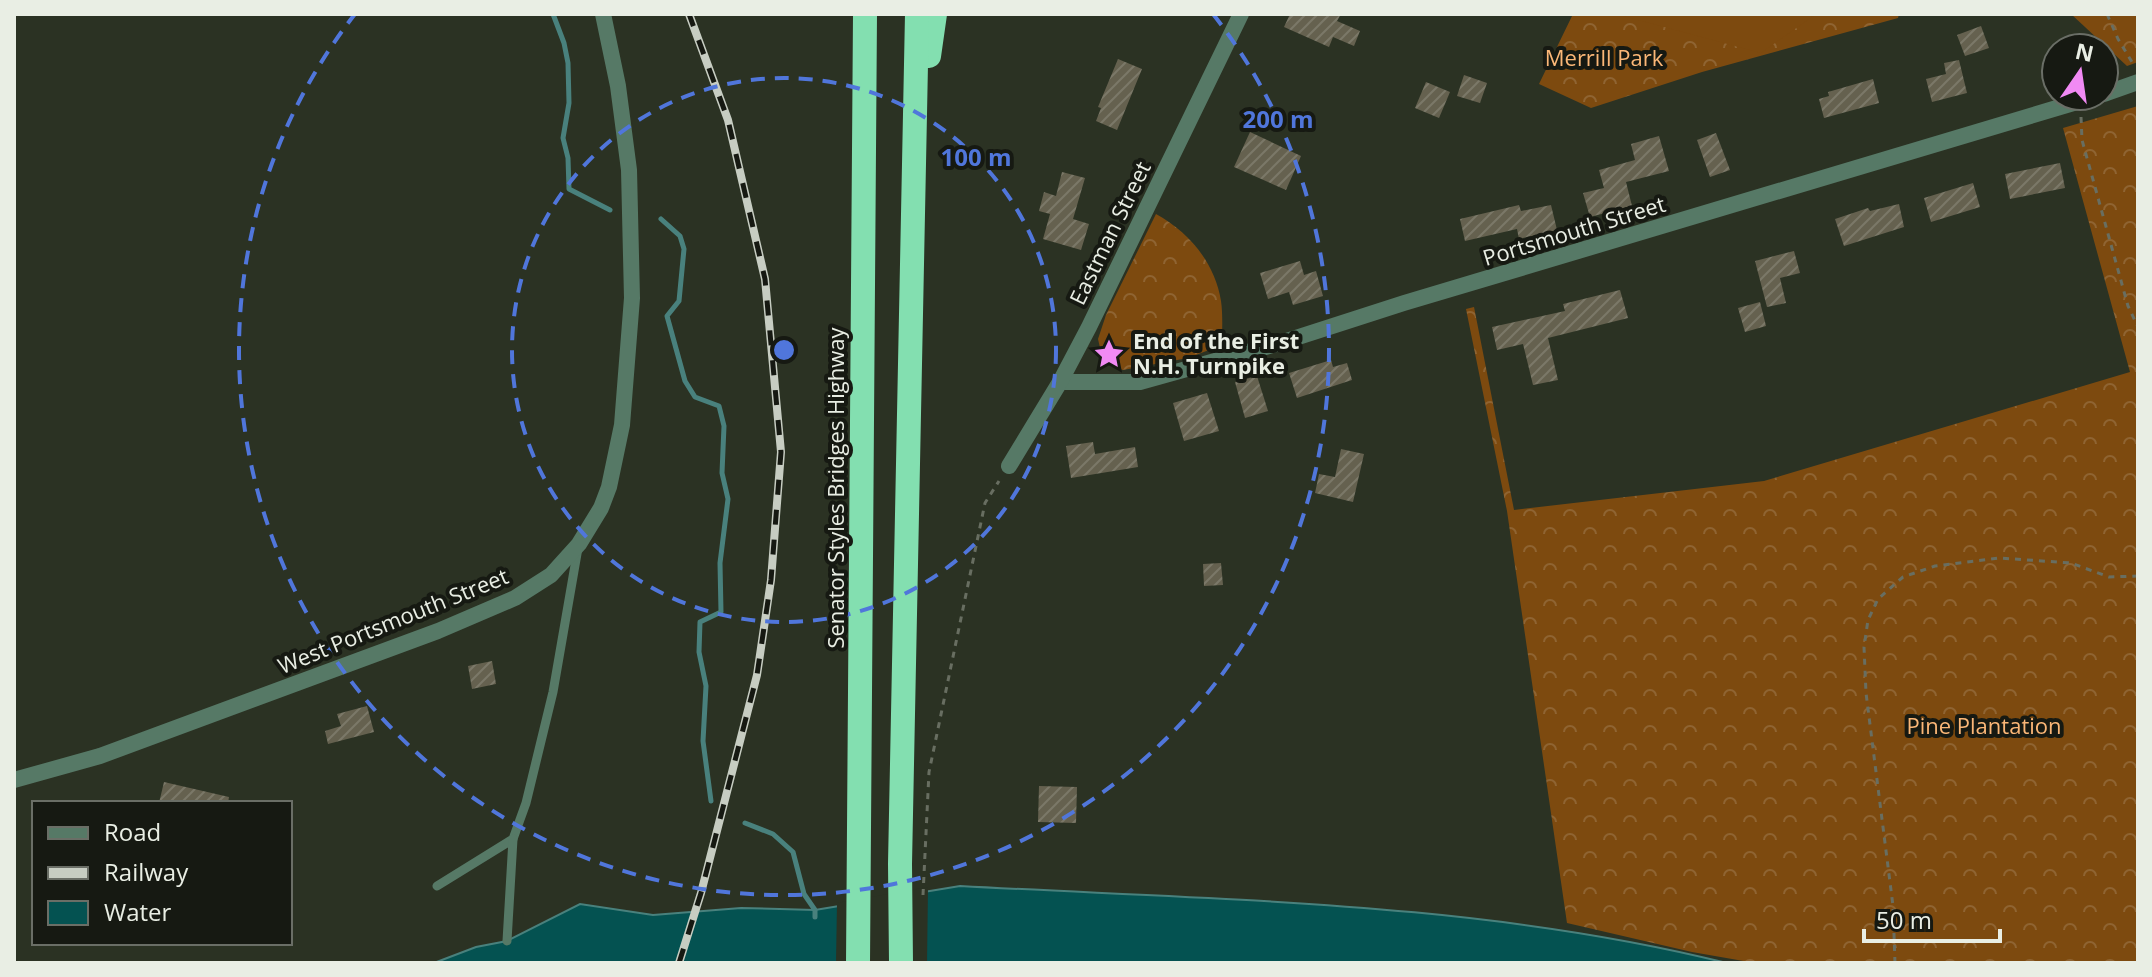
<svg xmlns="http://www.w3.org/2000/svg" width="2152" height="977" font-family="'Open Sans',sans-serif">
<defs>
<pattern id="forest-crowns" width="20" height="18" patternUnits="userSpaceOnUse" patternTransform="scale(2)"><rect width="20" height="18" fill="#7d4a0f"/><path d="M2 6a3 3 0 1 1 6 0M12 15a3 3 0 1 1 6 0" fill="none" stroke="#8f6432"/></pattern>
<pattern id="building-hatch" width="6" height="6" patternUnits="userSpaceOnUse" patternTransform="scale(2)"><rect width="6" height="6" fill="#65614f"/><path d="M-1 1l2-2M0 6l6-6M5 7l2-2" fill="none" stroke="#7b7868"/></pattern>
</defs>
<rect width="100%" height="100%" fill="#2b3223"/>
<g fill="url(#forest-crowns)">
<polygon points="1573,14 1899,14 1898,18 1702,72 1591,108 1539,84"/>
<polygon points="2071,14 2138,14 2138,62 2127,66"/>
<polygon points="2138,106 2138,963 1755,963 1692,952 1567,923 1507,511 1466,309 1474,307 1514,510 1764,481 2130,372 2063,128"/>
<path d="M1156 214C1189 232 1215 263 1221 301 1223 315 1222 331 1222 345L1188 358 1123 370 1111 366 1101 352 1098 339 1106 315Z"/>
</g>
<polygon fill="#7d4a0f" points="1616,14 1816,14 1761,53"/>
<path fill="#045251" stroke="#49817d" stroke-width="2" d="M960 886C1215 900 1478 901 1727 963H434L476 947 507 941 580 904 653 915 741 908 815 910Z"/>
<polygon fill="#2b3223" points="928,887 927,963 836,963 837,903"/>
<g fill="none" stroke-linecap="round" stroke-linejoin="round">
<g stroke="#49817d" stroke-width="5">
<polyline points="553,14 564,43 568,63 569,103 563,138 568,158 569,189 610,210"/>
<polyline points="661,219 680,236 684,249 679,301 667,316 685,381 695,397 719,406 724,426 722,473 728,499 720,563 721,612 700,622 699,652 706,686 703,741 711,801"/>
<polyline points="745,823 773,834 793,852 804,894 815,910 815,917"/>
</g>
</g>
<g fill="url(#building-hatch)">
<polygon points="1290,14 1341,14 1337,21 1360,31 1354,46 1333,37 1329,47 1284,27"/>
<polygon points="1981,26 1989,48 1965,56 1957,35"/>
<polygon points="1118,59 1142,69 1117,130 1096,121 1101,108 1098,107"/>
<polygon points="1959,60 1967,93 1932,102 1926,79 1946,74 1944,63"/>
<polygon points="1464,75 1487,83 1480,103 1457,96"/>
<polygon points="1873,79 1879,103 1824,118 1819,99 1829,96 1828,92"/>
<polygon points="1426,82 1450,92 1439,118 1415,108"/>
<polygon points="1250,132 1301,156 1286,190 1234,167"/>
<polygon points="1716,133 1730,170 1710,177 1697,140"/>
<polygon points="1659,136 1669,171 1626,182 1632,206 1590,217 1583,193 1604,188 1599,170 1635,160 1631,144"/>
<polygon points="2060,163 2065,188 2010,199 2005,174"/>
<polygon points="1062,172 1085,178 1073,219 1089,224 1081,250 1043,239 1050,214 1039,211 1044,192 1056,196"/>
<polygon points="1973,183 1980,207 1931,222 1924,198"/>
<polygon points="1899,204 1904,227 1844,246 1835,219 1868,208 1870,211"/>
<polygon points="1519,205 1521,211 1551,205 1557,230 1519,239 1517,229 1465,241 1460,219"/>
<polygon points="1794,251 1800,273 1780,278 1786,303 1767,307 1755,261"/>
<polygon points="1300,261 1304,275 1316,271 1323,296 1293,305 1289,292 1268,299 1260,273"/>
<polygon points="1620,290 1628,318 1548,338 1558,380 1533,385 1523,344 1497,350 1492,327 1565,311 1563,304"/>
<polygon points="1760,302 1766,326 1745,332 1738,308"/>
<polygon points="1331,360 1333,367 1347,363 1352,380 1297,398 1289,373"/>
<polygon points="1257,376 1268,411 1245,418 1235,382"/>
<polygon points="1207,393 1219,431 1184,441 1173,403"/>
<polygon points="1093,442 1095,454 1135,447 1138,467 1071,478 1066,446"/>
<polygon points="1341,449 1364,454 1353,502 1315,493 1319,474 1335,477"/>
<polygon points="1221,563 1223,585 1204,586 1203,564"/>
<polygon points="492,661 496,684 472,689 468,666"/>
<polygon points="367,706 374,732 328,744 325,731 341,726 337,714"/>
<polygon points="164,782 229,797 228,803 159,803"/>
<polygon points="1039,786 1077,787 1076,823 1038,822"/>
</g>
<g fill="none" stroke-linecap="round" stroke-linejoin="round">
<g stroke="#686e61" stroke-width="3" stroke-dasharray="6 6" stroke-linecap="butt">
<polyline points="2107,14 2118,39 2135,67"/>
<polyline points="2081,117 2082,140 2128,306 2138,327"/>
<polyline points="923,895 929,772 985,503 999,481"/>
<polyline points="1895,963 1893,906 1866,693 1864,647 1868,620 1878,599 1903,577 1935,566 1999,558 2071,563 2109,577 2138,576"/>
</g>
<g stroke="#567966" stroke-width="9">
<polyline points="437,886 513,839 526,803 553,692 578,548"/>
<polyline points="507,941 513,839"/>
</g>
<g stroke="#567966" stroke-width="16">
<polyline points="2104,94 2138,82"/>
<polyline points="1060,382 1140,382 1283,342 1404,303 2097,96"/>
<polyline points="1009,466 1060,382 1089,327 1241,14"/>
<polyline points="14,780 100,756 438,631 515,598 551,575 579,544 601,508 609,487 622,425 632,298 629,170 618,86 603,14"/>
</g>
<g stroke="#83dfb0" stroke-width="24">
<polyline points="929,56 935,14"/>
<polyline points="858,963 865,14"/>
<polyline points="901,963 900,864 917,14"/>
</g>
<g stroke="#c7cdc2" stroke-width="8">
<polyline id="rail" points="679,963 701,893 757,675 771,580 781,452 765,279 728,120 689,14"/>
</g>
<use href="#rail" stroke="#161912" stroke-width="5" stroke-dasharray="15" stroke-linecap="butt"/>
</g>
<g fill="none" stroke="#5076db" stroke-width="4" stroke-dasharray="14 10">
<circle cx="784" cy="350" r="272"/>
<path d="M1213 14A545 545 0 1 1 355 14"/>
</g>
<defs>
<g id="sight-bare" transform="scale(2.4)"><path d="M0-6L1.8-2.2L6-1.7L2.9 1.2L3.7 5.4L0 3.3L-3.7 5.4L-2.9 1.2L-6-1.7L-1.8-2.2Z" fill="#f18af4" stroke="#161912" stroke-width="2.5" paint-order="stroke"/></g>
</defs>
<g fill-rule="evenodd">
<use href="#sight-bare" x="1109" y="354"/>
</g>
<g text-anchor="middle" stroke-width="8" stroke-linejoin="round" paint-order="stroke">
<g font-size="22" fill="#fbb777" stroke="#161912">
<text x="1604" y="66">Merrill Park</text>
<text x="1984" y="734">Pine Plantation</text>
</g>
<g font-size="22" fill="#e9eee4" stroke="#161912">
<text transform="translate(1574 231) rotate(-17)" y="8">Portsmouth Street</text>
<text transform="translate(1110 233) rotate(-64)" y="8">Eastman Street</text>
<text transform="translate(836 488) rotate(-90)" y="8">Senator Styles Bridges Highway</text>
<text transform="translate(393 621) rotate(-22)" y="8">West Portsmouth Street</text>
</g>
<g font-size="22" font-weight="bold" fill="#e9eee4" stroke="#161912" text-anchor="start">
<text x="1133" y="349">End of the First<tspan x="1133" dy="25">N.H. Turnpike</tspan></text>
</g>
</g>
<circle cx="784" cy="350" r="12" fill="#5076db" stroke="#161912" stroke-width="4"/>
<g font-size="24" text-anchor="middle" font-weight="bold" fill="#5076db" stroke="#161912" stroke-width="8" stroke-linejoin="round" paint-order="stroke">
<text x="1278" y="128">200 m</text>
<text x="976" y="166">100 m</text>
</g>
<rect width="2152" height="977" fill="none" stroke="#e9eee4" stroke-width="32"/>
<rect x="32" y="801" width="260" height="144" fill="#161912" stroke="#6a6e66" stroke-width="2"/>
<rect x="48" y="827" width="40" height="12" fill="#567966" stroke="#6a6e66" stroke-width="2"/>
<text x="104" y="841" font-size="24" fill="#e9eee4">Road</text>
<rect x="48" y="867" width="40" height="12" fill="#c7cdc2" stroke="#6a6e66" stroke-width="2"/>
<text x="104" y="881" font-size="24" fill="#e9eee4">Railway</text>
<rect x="48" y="901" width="40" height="24" fill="#045251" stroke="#6a6e66" stroke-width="2"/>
<text x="104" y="921" font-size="24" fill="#e9eee4">Water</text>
<g transform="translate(2080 72) rotate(13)"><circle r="38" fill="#161912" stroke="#6a6e66" stroke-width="2"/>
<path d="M0-6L14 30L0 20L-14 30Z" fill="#f18af4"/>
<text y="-12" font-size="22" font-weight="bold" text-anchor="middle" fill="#e9eee4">N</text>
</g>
<path d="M1864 929v12h136v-12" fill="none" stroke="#e9eee4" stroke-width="4"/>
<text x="1876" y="929" font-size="24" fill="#e9eee4" stroke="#161912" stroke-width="6" paint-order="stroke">50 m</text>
</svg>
